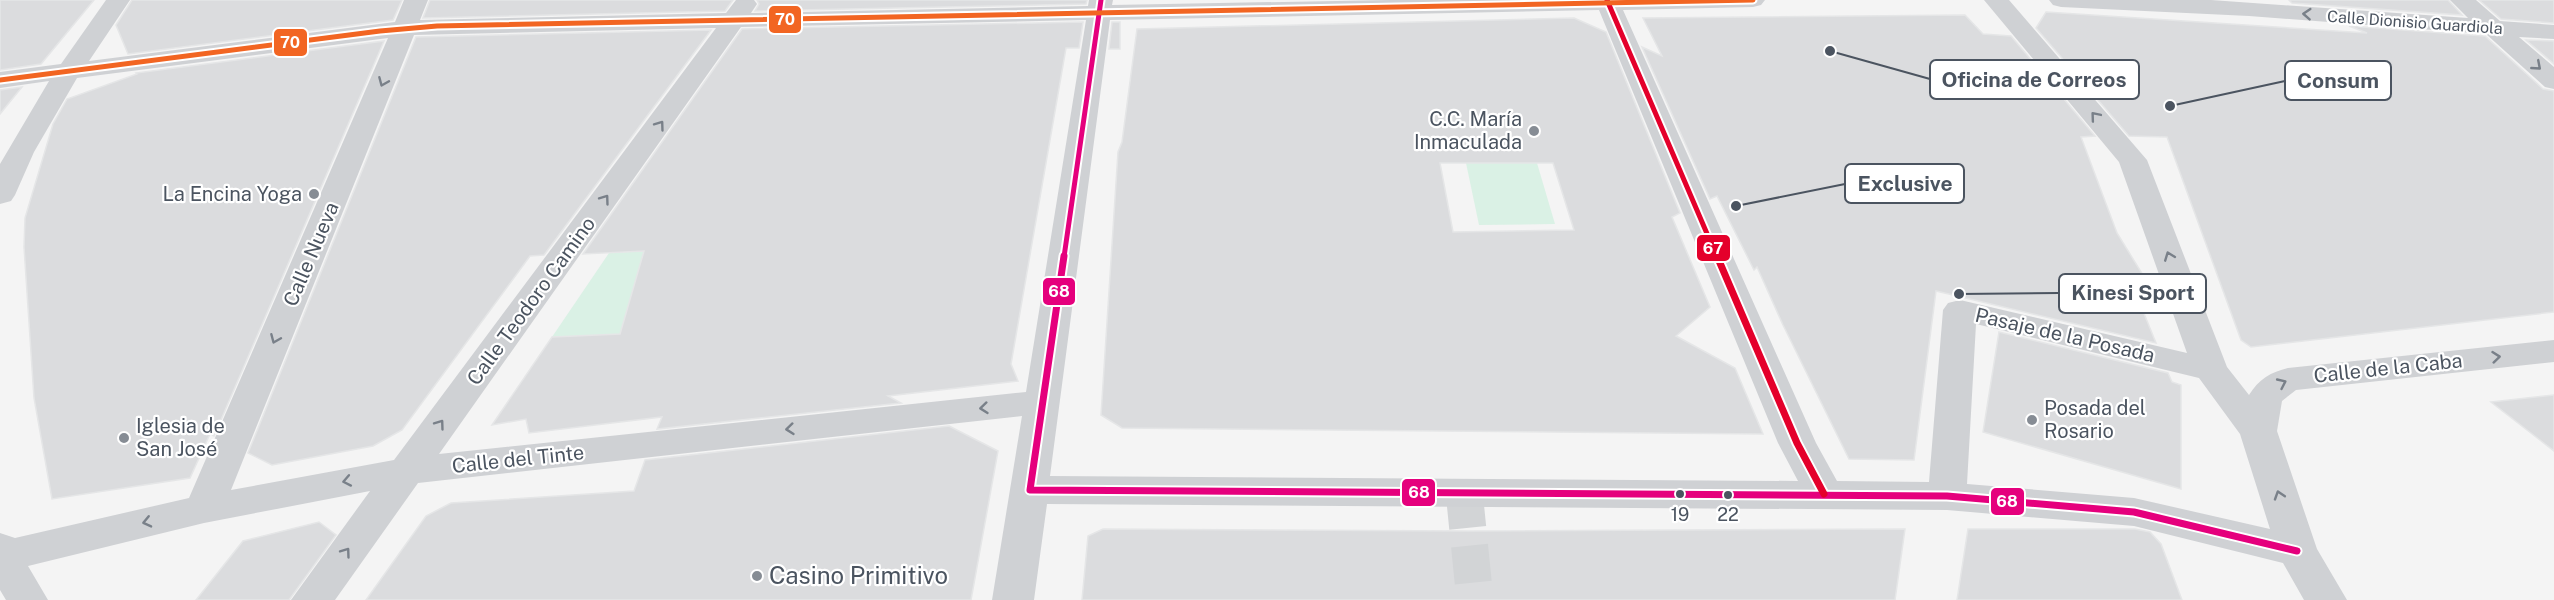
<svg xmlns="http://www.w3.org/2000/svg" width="2554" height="600" font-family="'Public Sans',sans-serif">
<rect width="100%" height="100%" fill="#f4f4f4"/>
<g fill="#daf1e5">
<polygon points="1466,163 1537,163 1555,224 1479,225"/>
<polygon points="738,247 630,299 620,334 552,337 609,253"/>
</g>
<g fill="#dbdcde" stroke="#e5e6e7" stroke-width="1.5" fill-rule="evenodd">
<polygon points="0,0 94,0 41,64 0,70"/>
<polygon points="132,0 402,0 393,20 128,54 116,25"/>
<polygon points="430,0 733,0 725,11 423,18"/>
<polygon points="757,0 1087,0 1086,4 755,11 759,4"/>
<polygon points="2289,0 2448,0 2462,15 2292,3"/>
<polygon points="2479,0 2554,0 2554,23 2501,19"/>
<polygon points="2046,12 2367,33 2349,26 2485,36 2543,89 2554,91 2554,312 2251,347 2241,340 2167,137 2129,136 2036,28"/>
<polygon points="1965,15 1983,34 2011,36 2095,136 2081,137 2117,233 2143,275 2156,313 2143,311 2156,343 1936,291 1914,460 1849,459 1783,325 1757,267 1754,270 1717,196 1710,199 1642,47 1662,56 1643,18"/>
<path d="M1574 18 1606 32 1680 213 1672 217 1710 307 1676 336 1735 368 1763 434 1122 428 1101 415 1118 152 1122 142 1137 29ZM1440 163H1553L1574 230 1453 232Z"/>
<polygon points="1083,22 1079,48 1066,48 1011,364 1018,381 888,396 901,403 657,429 662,417 529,433 526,419 492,425 552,337 620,334 644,251 583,254 742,29"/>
<polygon points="1112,22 1120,22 1120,49 1109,49"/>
<polygon points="711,30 544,255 530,256 402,430 373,446 272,465 248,453 416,37"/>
<polygon points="2526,40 2554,41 2554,64"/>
<polygon points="384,41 214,436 210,434 190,478 52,499 34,398 24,247 25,218 53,124 67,99 137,74 136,73"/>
<polygon points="22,87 0,114 0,90"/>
<polygon points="1999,332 2168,373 2172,382 2181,385 2181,489 1983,432"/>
<polygon points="2554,395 2554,451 2491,402"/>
<polygon points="949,426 998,451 971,600 366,600 426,516 451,503 634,491 645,460"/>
<polygon points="319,522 336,535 289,600 196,600 243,541"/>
<polygon points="1103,529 1468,531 1905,529 1895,600 1082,600 1088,536"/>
<polygon points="1968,529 2135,529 2150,532 2161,544 2182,600 1957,600"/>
</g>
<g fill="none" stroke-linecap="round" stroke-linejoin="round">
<polyline stroke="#d2d4d6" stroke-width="37" stroke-dasharray="37 18" stroke-linecap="butt" points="1464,491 1475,600"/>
<g fill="#cfd1d4" fill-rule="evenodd">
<path d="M106 0H130L89 61 395 22 404 0H428L420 20 726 13 736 0H754L757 4 751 13 1088 6 1089 0H1113L1112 5 1390 0H1765L1761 5 1753 7 1623 10 1816 443 1837 481 1929 482 1943 310 1948 303 1960 300 2187 353 2119 162 1984 0H2009L2147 160 2227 367 2249 395C2259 379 2271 372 2288 368L2554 340V362L2296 390 2282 401 2277 431 2317 549 2347 600H2304L2283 563 2134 526 1947 510 1047 504 1034 600H992L1022 416 418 483 335 600H291L370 491 204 523 28 566 48 600H6L0 590V533L15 538 189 498 388 38 77 78 34 152 15 195 11 201 0 204V164L49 81 0 88V72L61 64ZM1599 10 1778 443 1798 481 1050 476 1110 20ZM1086 20 1026 392 439 454 741 27ZM716 28 394 460 231 490 414 35ZM1976 324 2199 378 2240 434 2270 529 2134 498 1967 484Z"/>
<polygon points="2049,0 2211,0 2468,18 2450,0 2476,0 2500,21 2554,25 2554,39 2519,37 2554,67 2554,89 2545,87 2486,34 2249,16 2061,7 2053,5"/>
</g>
<g stroke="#fff" stroke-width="9">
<polyline id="bus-1-far1" points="1064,257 1101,0"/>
</g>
<g stroke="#fff" stroke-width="11">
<polyline id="bus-1" points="1064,256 1030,490 1947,496 2134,512 2297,551"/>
</g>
<g stroke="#fff" stroke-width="9">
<polyline id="bus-2-far1" points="1607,0 1717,257"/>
</g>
<g stroke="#fff" stroke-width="11">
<polyline id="bus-2" points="1717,256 1797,443 1824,494"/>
</g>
<g stroke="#fff" stroke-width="9">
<polyline id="bus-3" points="0,80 380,31 437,26 1753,0"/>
</g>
<use href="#bus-1-far1" stroke="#e5007d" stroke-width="5"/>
<use href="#bus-1" stroke="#e5007d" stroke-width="7"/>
<use href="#bus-2-far1" stroke="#e4002b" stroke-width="5"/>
<use href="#bus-2" stroke="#e4002b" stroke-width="7"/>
<use href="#bus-3" stroke="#f26522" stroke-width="5"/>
</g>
<defs><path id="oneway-chevron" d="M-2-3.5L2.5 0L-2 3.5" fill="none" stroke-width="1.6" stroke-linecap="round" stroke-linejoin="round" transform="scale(1.5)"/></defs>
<g stroke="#798089">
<use href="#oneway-chevron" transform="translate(2307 14) rotate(-176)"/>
<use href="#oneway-chevron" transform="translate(2537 66) rotate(41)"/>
<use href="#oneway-chevron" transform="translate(383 82) rotate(113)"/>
<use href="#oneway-chevron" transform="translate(2095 116) rotate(-130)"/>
<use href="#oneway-chevron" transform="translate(660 125) rotate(-54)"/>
<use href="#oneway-chevron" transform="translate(605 199) rotate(-54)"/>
<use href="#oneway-chevron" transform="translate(2169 256) rotate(-111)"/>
<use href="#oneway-chevron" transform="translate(275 339) rotate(113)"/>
<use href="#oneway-chevron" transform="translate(2496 357) rotate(-6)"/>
<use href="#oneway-chevron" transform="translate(2282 383) rotate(-25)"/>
<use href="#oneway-chevron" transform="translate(984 408) rotate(174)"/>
<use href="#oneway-chevron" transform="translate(440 424) rotate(-54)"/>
<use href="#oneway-chevron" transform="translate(790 429) rotate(174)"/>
<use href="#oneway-chevron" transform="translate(347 481) rotate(169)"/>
<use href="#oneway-chevron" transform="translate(2279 495) rotate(-108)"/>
<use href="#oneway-chevron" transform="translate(147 522) rotate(167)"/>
<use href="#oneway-chevron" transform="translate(346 552) rotate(-54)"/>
</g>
<g fill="#868c94" stroke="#fff" stroke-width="2">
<circle cx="1534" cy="131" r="6"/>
<circle cx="314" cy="194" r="6"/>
<circle cx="2032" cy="420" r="6"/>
<circle cx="124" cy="438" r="6"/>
<circle cx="757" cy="576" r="6"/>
</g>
<g fill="#4b5460" stroke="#fff" stroke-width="2">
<circle cx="1680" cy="494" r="5"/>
<circle cx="1728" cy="495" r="5"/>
</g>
<g text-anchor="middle" stroke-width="4.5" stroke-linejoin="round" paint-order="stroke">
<g font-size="16" fill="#4b5460" stroke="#fff">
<text transform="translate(2415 22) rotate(4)" y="6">Calle Dionisio Guardiola</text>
</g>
<g font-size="18" fill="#4b5460" stroke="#fff">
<text x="1680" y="521">19</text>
<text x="1728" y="521">22</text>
</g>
<g font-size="20" fill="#4b5460" stroke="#fff" text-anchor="end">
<text x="1522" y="126">C.C. María<tspan x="1522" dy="23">Inmaculada</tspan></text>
<text x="302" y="201">La Encina Yoga</text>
<text x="2044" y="415" text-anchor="start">Posada del<tspan x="2044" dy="23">Rosario</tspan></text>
<text x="136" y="433" text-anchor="start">Iglesia de<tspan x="136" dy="23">San José</tspan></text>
</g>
<g font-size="20" fill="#4b5460" stroke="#fff">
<text transform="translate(311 254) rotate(-67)" y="7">Calle Nueva</text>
<text transform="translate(531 301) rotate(-54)" y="7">Calle Teodoro Camino</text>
<text transform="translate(2065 335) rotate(13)" y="7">Pasaje de la Posada</text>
<text transform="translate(2388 368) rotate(-6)" y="7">Calle de la Caba</text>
<text transform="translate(518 459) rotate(-6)" y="7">Calle del Tinte</text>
</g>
<g font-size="24" fill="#4b5460" stroke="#fff" text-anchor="start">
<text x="769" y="584">Casino Primitivo</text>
</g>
</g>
<path fill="none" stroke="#4b5460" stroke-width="2" d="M1830 51L1930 79M2170 106L2285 81M1736 206L1845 184M1959 294L2059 293"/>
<g fill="#4b5460" stroke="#fff" stroke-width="2">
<circle cx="1830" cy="51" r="6"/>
<circle cx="2170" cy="106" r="6"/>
<circle cx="1736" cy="206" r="6"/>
<circle cx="1959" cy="294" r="6"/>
</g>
<g fill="#fff" stroke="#4b5460" stroke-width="2">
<rect x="1930" y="60" width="209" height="39" rx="6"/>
<rect x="2285" y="61" width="106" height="39" rx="6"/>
<rect x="1845" y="164" width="119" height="39" rx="6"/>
<rect x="2059" y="274" width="147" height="39" rx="6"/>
</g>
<g font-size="21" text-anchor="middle" font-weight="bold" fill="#4b5460">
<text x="2034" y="87">Oficina de Correos</text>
<text x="2338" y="88">Consum</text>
<text x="1905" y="191">Exclusive</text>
<text x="2133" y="300">Kinesi Sport</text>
</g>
<g stroke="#fff" stroke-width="2">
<rect x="768" y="5" width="34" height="29" rx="6" fill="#f26522"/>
<rect x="273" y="28" width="35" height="29" rx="6" fill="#f26522"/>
<rect x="1696" y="234" width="35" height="28" rx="6" fill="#e4002b"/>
<rect x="1042" y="277" width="34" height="29" rx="6" fill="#e5007d"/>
<rect x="1401" y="478" width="35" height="29" rx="6" fill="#e5007d"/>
<rect x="1990" y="487" width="35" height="29" rx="6" fill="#e5007d"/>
</g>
<g font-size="16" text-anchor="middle" font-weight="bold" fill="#fff">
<text x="785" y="25">70</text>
<text x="290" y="48">70</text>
<text x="1713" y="254">67</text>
<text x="1059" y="297">68</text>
<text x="1419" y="498">68</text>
<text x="2007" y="507">68</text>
</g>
</svg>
